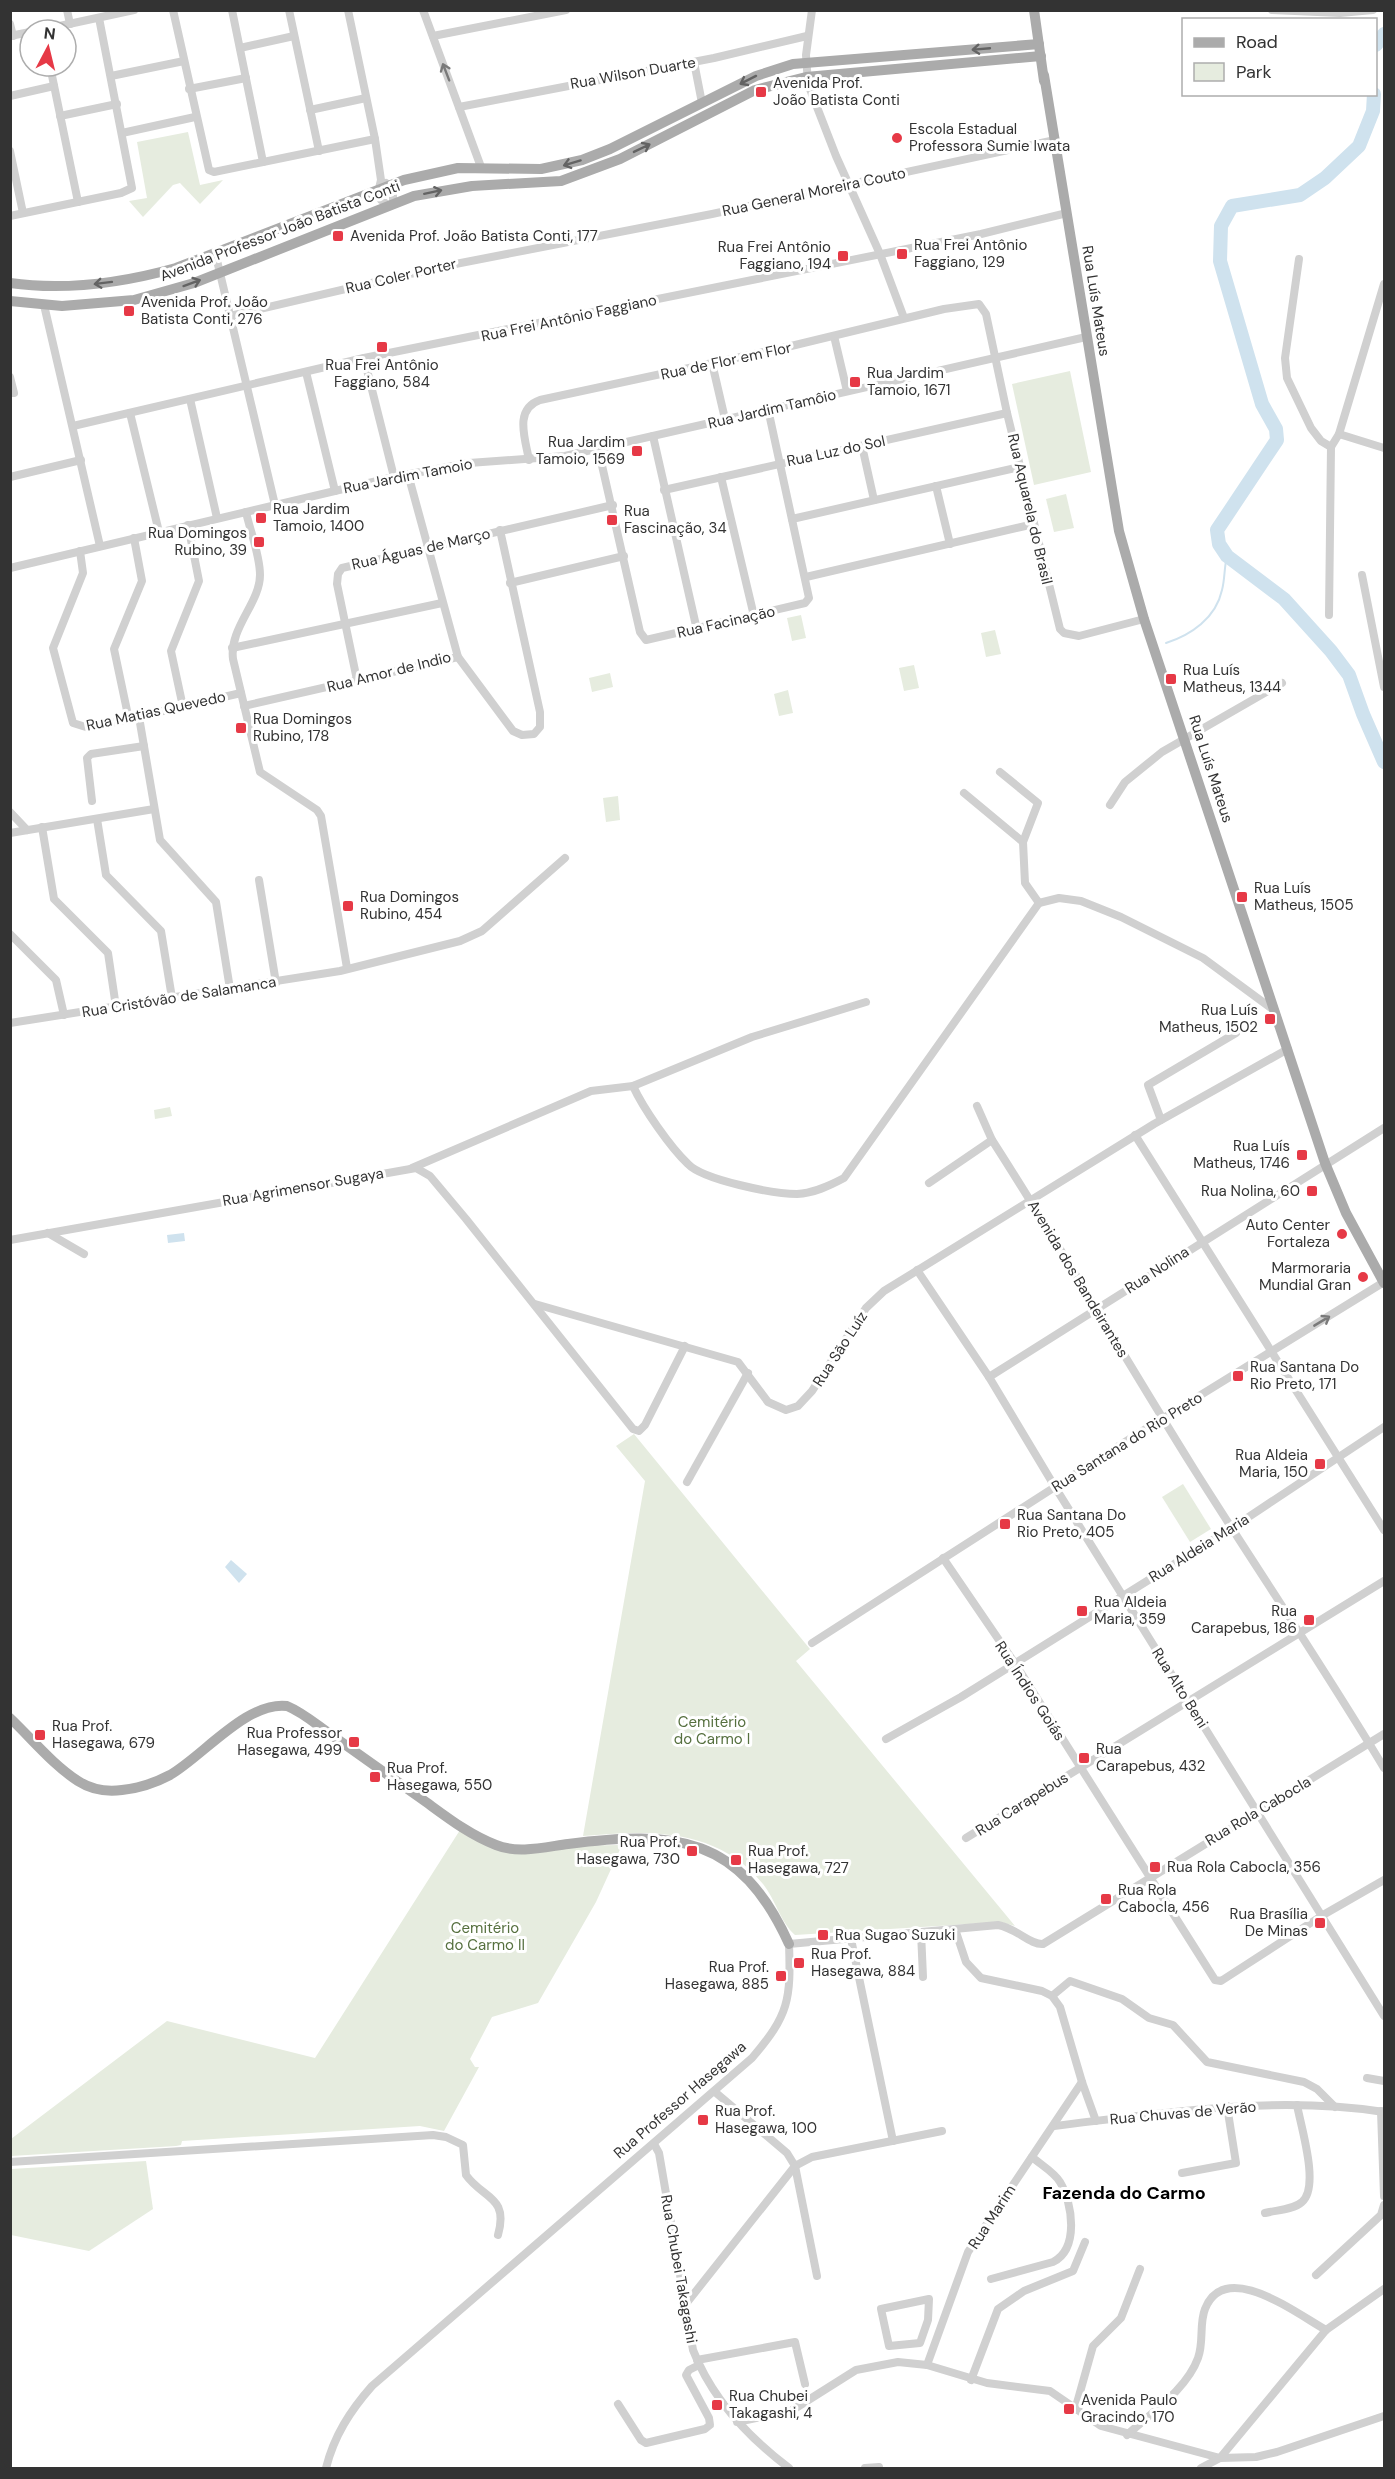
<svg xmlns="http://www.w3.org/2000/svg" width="1395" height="2479" font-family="'DM Sans',sans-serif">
<rect width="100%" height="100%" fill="#fff"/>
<g fill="#e6ecdf">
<polygon points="188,132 200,185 223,180 200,204 180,183 173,185 143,217 129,201 147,198 137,142"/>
<polygon points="1070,371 1091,472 1034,485 1012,384"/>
<polygon points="1066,494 1074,528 1054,532 1046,499"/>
<polygon points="801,615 806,638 792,641 787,618"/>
<polygon points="995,630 1001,654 986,657 981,633"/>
<polygon points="914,665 919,688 904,691 899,668"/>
<polygon points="610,673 613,687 592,692 589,678"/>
<polygon points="788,690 793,713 779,716 774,694"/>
<polygon points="618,796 620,820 606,822 603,798"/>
<polygon points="170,1107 172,1116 155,1119 154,1110"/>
<path d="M634 1434 805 1643 810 1649 796 1661 1015 1926 1001 1922 795 1935C781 1923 775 1899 763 1884 717 1827 648 1830 583 1836L645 1481 616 1446Z"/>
<polygon points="1183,1484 1211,1529 1190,1542 1162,1497"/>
<polygon points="460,1830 495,1847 622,1845 596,1902 538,2003 492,2017 470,2059 475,2067 479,2067 444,2131 420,2126 182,2141 181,2145 176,2146 11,2156 11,2139 167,2021 315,2058"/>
<polygon points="146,2161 153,2209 89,2251 11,2235 11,2169"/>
</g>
<g fill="#cfe2ee">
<polygon points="184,1233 185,1241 168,1243 167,1235"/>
<polygon points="231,1560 247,1574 239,1583 225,1567"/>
</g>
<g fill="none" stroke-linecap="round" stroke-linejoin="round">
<path stroke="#cfe2ee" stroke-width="2" d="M1166 643C1191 635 1216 618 1222 590 1225 579 1224 568 1227 556"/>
<g stroke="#cfe2ee" stroke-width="14">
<polyline points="1376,45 1384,34"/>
<polyline points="1374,94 1373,111 1359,146 1325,178 1300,195 1232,206 1221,226 1220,261 1262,404 1276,429 1277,440 1217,530 1219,544 1227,556 1284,599 1331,651 1349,675 1363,714 1384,762"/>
</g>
<g stroke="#d0d0d0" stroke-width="8">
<polyline points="67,10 70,24"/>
<polyline points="173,10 209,170 214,172 375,139"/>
<polyline points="232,10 263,162"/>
<polyline points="289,10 319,151"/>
<polyline points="348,10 375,139 381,180 378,193 381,200 388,205"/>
<polyline points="423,10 481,167"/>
<polyline points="812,10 806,55 808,84 836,156 880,254 904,318"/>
<polyline points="1272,10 1340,13 1373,10"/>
<polyline points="10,24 13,36"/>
<polyline points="41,30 134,10"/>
<polyline points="10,36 30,32"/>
<polyline points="433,36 566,10"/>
<polyline points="240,48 294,36"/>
<polyline points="694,62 702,103"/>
<polyline points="50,66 78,202"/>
<polyline points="111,76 184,61"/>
<polyline points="189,89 246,78"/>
<polyline points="10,96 54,86"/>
<polyline points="459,107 714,58 807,36"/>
<polyline points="310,110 366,98"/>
<polyline points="60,116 117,104"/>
<polyline points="122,133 195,117"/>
<polyline points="10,151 23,213"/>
<polyline points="386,183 393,192 393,203"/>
<polyline points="10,216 121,193 132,188 99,18"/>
<polyline points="215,252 275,505"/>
<polyline points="1299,259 1285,358 1287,378 1311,428 1321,441 1331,447"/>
<polyline points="44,305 100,546"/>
<polyline points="230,316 440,267 712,214 1055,140"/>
<polyline points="834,336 847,391"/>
<polyline points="364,358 394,477"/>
<polyline points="712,363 725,419"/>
<polyline points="306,372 335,491"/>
<polyline points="10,377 14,393"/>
<polyline points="190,399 217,518"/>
<polyline points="130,413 159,532"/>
<polyline points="73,426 364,358 981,234 1067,213"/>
<polyline points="1339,434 1384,448"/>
<polyline points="653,436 697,630"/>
<polyline points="862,446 874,500"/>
<polyline points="1331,447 1339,434 1384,284"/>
<polyline points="598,448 640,632 646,640 805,603 809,598 768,409"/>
<path d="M529 460C525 438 514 409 540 400L787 347 944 309 979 304 986 314 1007 413 1060 629 1064 633 1079 636 1144 619"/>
<polyline points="408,474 458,657 513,731 522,735 534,734 540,727 540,712 500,530"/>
<polyline points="10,477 81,460"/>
<polyline points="721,477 754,616"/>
<polyline points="936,486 950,544"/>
<polyline points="664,490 1007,413"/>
<path d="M246 512C250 531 260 555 260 575 260 603 229 628 233 659L260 772 317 810 321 816 347 968"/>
<polyline points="792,519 1020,467"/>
<polyline points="80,551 83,573 53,648 73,723 89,728 241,693"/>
<polyline points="10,568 394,477 469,463 565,456 1086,337"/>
<polyline points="1362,575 1384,687"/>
<polyline points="806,577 1034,524"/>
<polyline points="510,583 624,556"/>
<polyline points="1329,615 1331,447"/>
<polyline points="232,648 442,603"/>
<polyline points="357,680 337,584 338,574 342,568 613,505"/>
<polyline points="244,706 458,657"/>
<polyline points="183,707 171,651 199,581 188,525"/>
<polyline points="139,717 160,840 216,902 230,989"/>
<polyline points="129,720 114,649 142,581 134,538"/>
<polyline points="1000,772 1038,803 1023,842"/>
<polyline points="92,801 87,758 91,754 144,746"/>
<polyline points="1110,805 1125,782 1162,752 1282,683"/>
<polyline points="10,812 27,830"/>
<polyline points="97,819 106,875 161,931 172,998"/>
<polyline points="42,827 54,899 108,953 116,1007"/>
<polyline points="10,833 154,809"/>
<polyline points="259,880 276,983"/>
<polyline points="1039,903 1059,898 1081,901 1121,917 1203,958 1275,1011"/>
<polyline points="10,934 56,980 64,1015"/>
<polyline points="10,1023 340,971 460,941 482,931 565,858"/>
<path d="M633 1086C643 1108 670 1147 688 1164 703 1180 774 1194 797 1194 814 1193 829 1186 844 1178L1039 903 1025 883 1023 842 964 793"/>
<polyline points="1161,1120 1148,1085 1236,1033"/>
<polyline points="1135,1135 1384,1530"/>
<path d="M992 1140C1062 1249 1126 1360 1194 1469 1257 1569 1323 1666 1384 1768"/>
<polyline points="412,1168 591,1091 633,1086 752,1037 866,1002"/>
<polyline points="929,1183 992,1140 977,1106"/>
<polyline points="48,1233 84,1254"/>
<polyline points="10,1240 416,1168 430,1176 466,1219 633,1429 639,1431 645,1425 685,1346"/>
<polyline points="917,1270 989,1377 1055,1487 1384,2016"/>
<polyline points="535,1304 738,1362 768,1402 786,1410 798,1406 812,1391 866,1308 884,1291 1154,1124 1288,1049"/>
<polyline points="989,1377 1384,1128"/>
<polyline points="687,1482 748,1373"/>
<polyline points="943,1558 1014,1662 1215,1980 1221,1981 1323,1915 1384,1880"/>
<polyline points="812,1643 1131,1438 1384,1282"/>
<polyline points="886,1739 961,1697 1232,1528 1384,1427"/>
<polyline points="966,1838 1384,1581"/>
<polyline points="955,1929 966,1962 981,1978 1042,1991 1052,1996 1060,2007 1082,2082 1096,2121"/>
<polyline points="921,1932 923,1977"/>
<polyline points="851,1939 893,2141"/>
<polyline points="1052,1996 1070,1981 1122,1999 1149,2018 1173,2025 1207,2062 1304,2082 1317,2089 1335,2107"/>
<polyline points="1367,2078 1384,2081"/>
<polyline points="715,2092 787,2153 795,2166 812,2157 942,2131"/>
<polyline points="1381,2111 1384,2196"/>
<path d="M1054 2126C1164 2113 1273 2095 1384 2112"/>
<path d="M654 2144 659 2153 693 2350C712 2399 748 2437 789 2468"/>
<path d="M10 2162 433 2135 446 2137 463 2145 466 2175C483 2199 509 2196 498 2235"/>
<polyline points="795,2166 817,2276"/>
<polyline points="1182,2173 1236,2163 1227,2106"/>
<path d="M1265 2213C1277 2210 1293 2210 1302 2202 1320 2187 1301 2127 1297 2105"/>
<polyline points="1316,2275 1381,2215 1384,2205"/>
<path d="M991 2279 1053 2262C1079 2249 1073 2204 1060 2182 1054 2172 1041 2165 1032 2157"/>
<polygon points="929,2299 928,2320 920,2343 889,2346 881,2309"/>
<polyline points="685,2305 795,2166"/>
<polyline points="697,2360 795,2342 805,2384"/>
<polyline points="927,2365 968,2252 1082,2082"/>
<polyline points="971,2380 998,2309 1024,2291 1073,2271 1085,2242"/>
<polyline points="618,2404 641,2440 646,2443 705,2429 710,2425 709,2418 686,2375 689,2370 699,2365"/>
<polyline points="1075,2410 1093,2346 1121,2318 1140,2269"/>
<polyline points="737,2422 791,2411 856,2370 898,2362 927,2365 987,2383 1050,2391 1101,2426 1220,2458 1256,2457 1277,2452 1384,2416"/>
<path d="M1127 2435C1151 2413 1187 2389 1198 2358 1204 2342 1199 2324 1205 2309 1225 2258 1297 2314 1326 2330"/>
<path d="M326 2468C334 2436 350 2411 372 2386L752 2058C789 2015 791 2000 789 1944L998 1925C1016 1928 1030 1945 1043 1944L1384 1734"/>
<polyline points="865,2468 879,2467"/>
<polyline points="1201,2468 1220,2458 1326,2330 1384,2289"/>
</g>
<g stroke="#ababab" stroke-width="10">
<polyline points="1034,10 1044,81"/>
<polyline points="1044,75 1119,531 1144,619 1325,1163 1346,1213 1384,1283"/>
<path d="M10 283C66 291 122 283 176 268L404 180 458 168 541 169 582 160 610 149 756 76 793 64 1039 44"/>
<polyline points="10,301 62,306 134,300 194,283 414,196 472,186 561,181 620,159 755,90 806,77 1041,56"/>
<path d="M10 1718C32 1739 53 1765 78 1781 92 1790 107 1792 122 1790 140 1788 155 1783 170 1775 203 1756 247 1701 287 1706 304 1713 318 1726 333 1736 364 1758 395 1780 426 1802 448 1818 470 1835 496 1845 518 1854 545 1847 568 1844 676 1830 740 1836 789 1944"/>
</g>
</g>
<defs><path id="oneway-shaft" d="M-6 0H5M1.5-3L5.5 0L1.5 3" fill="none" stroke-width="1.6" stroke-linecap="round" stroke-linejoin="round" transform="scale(1.5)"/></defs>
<g stroke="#636363">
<use href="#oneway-shaft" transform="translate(981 49) rotate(175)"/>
<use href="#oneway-shaft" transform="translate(748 80) rotate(153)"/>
<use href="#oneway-shaft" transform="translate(642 148) rotate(-26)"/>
<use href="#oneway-shaft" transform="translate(572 163) rotate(163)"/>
<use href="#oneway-shaft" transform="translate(433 192) rotate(-12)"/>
<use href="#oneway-shaft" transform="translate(103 283) rotate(173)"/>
<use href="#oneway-shaft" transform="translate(192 283) rotate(-20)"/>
</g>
<g stroke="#7a7a7a">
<use href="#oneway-shaft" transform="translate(446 72) rotate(-111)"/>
<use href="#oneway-shaft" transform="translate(1322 1321) rotate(-31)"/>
</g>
<g fill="#e63946" stroke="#fff" stroke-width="2">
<rect x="755" y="86" width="12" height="12" rx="3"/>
<circle cx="897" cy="138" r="6"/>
<rect x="332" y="230" width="12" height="12" rx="3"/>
<rect x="896" y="248" width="12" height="12" rx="3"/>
<rect x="837" y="250" width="12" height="12" rx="3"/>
<rect x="123" y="305" width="12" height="12" rx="3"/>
<rect x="376" y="341" width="12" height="12" rx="3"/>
<rect x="849" y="376" width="12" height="12" rx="3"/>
<rect x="631" y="445" width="12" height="12" rx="3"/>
<rect x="255" y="512" width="12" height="12" rx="3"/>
<rect x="606" y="514" width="12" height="12" rx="3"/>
<rect x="253" y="536" width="12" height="12" rx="3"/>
<rect x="1165" y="673" width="12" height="12" rx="3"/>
<rect x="235" y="722" width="12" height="12" rx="3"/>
<rect x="1236" y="891" width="12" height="12" rx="3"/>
<rect x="342" y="900" width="12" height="12" rx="3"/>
<rect x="1264" y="1013" width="12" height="12" rx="3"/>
<rect x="1296" y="1149" width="12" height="12" rx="3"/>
<rect x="1306" y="1185" width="12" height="12" rx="3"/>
<circle cx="1342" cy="1234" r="6"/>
<circle cx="1363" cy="1277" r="6"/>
<rect x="1232" y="1370" width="12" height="12" rx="3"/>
<rect x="1314" y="1458" width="12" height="12" rx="3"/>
<rect x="999" y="1518" width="12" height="12" rx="3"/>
<rect x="1076" y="1605" width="12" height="12" rx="3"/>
<rect x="1303" y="1614" width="12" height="12" rx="3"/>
<rect x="34" y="1729" width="12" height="12" rx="3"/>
<rect x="348" y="1736" width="12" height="12" rx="3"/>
<rect x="1078" y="1752" width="12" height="12" rx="3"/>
<rect x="369" y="1771" width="12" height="12" rx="3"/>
<rect x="686" y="1845" width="12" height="12" rx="3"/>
<rect x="730" y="1854" width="12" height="12" rx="3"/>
<rect x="1149" y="1861" width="12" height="12" rx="3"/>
<rect x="1100" y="1893" width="12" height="12" rx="3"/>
<rect x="1314" y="1917" width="12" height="12" rx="3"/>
<rect x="817" y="1929" width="12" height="12" rx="3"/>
<rect x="793" y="1957" width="12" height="12" rx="3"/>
<rect x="775" y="1970" width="12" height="12" rx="3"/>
<rect x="697" y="2114" width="12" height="12" rx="3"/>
<rect x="711" y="2399" width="12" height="12" rx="3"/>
<rect x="1063" y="2403" width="12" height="12" rx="3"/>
</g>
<g text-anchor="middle" stroke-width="6" stroke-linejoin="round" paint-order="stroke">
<g font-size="15" fill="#333" stroke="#fff">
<text transform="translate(633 73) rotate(-10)" y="5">Rua Wilson Duarte</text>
<text transform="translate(814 192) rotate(-12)" y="5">Rua General Moreira Couto</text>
<text transform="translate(280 231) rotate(-21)" y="5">Avenida Professor João Batista Conti</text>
<text transform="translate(401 276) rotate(-13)" y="5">Rua Coler Porter</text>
<text transform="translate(1096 301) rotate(81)" y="5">Rua Luís Mateus</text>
<text transform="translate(569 318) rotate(-12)" y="5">Rua Frei Antônio Faggiano</text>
<text transform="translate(726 361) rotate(-12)" y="5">Rua de Flor em Flor</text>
<text transform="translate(772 409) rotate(-13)" y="5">Rua Jardim Tamôio</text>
<text transform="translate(836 451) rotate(-12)" y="5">Rua Luz do Sol</text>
<text transform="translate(408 476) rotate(-11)" y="5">Rua Jardim Tamoio</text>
<text transform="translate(1030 509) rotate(77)" y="5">Rua Aquarela do Brasil</text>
<text transform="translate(421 549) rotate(-13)" y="5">Rua Águas de Março</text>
<text transform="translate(726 622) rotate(-13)" y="5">Rua Facinação</text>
<text transform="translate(389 672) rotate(-14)" y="5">Rua Amor de Indio</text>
<text transform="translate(156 711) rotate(-12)" y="5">Rua Matias Quevedo</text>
<text transform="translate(1211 769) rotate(72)" y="5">Rua Luís Mateus</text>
<text transform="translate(179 997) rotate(-9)" y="5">Rua Cristóvão de Salamanca</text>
<text transform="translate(303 1187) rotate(-10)" y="5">Rua Agrimensor Sugaya</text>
<text transform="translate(1157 1270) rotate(-33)" y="5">Rua Nolina</text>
<text transform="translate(1078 1279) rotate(59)" y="5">Avenida dos Bandeirantes</text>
<text transform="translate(840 1349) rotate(-57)" y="5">Rua São Luíz</text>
<text transform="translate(1127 1442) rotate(-32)" y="5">Rua Santana do Rio Preto</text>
<text transform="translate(1199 1548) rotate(-32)" y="5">Rua Aldeia Maria</text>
<text transform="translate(1180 1688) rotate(58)" y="5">Rua Alto Beni</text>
<text transform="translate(1030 1691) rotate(57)" y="5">Rua Índios Goiás</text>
<text transform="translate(1022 1804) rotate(-32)" y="5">Rua Carapebus</text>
<text transform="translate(1258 1811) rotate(-31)" y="5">Rua Rola Cabocla</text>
<text transform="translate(680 2100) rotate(-41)" y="5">Rua Professor Hasegawa</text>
<text transform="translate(1183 2113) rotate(-5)" y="5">Rua Chuvas de Verão</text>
<text transform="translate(992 2217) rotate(-57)" y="5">Rua Marim</text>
<text transform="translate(679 2269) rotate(80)" y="5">Rua Chubei Takagashi</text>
</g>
<g font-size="15" fill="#333" stroke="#fff" text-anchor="start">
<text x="773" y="88">Avenida Prof.<tspan x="773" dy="17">João Batista Conti</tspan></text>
<text x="909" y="134">Escola Estadual<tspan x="909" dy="17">Professora Sumie Iwata</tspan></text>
<text x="350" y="241">Avenida Prof. João Batista Conti, 177</text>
<text x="914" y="250">Rua Frei Antônio<tspan x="914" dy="17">Faggiano, 129</tspan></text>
<text x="831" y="252" text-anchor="end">Rua Frei Antônio<tspan x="831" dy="17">Faggiano, 194</tspan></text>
<text x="141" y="307">Avenida Prof. João<tspan x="141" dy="17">Batista Conti, 276</tspan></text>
<text x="382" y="370" text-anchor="middle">Rua Frei Antônio<tspan x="382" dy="17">Faggiano, 584</tspan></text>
<text x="867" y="378">Rua Jardim<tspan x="867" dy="17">Tamoio, 1671</tspan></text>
<text x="625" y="447" text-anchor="end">Rua Jardim<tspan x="625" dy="17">Tamoio, 1569</tspan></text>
<text x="273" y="514">Rua Jardim<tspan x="273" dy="17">Tamoio, 1400</tspan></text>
<text x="624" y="516">Rua<tspan x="624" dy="17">Fascinação, 34</tspan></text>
<text x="247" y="538" text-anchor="end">Rua Domingos<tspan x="247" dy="17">Rubino, 39</tspan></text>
<text x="1183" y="675">Rua Luís<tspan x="1183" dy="17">Matheus, 1344</tspan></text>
<text x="253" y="724">Rua Domingos<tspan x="253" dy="17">Rubino, 178</tspan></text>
<text x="1254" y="893">Rua Luís<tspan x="1254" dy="17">Matheus, 1505</tspan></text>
<text x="360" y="902">Rua Domingos<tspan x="360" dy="17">Rubino, 454</tspan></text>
<text x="1258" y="1015" text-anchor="end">Rua Luís<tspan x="1258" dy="17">Matheus, 1502</tspan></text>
<text x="1290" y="1151" text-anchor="end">Rua Luís<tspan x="1290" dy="17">Matheus, 1746</tspan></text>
<text x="1300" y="1196" text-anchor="end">Rua Nolina, 60</text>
<text x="1330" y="1230" text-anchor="end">Auto Center<tspan x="1330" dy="17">Fortaleza</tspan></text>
<text x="1351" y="1273" text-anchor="end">Marmoraria<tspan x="1351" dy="17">Mundial Gran</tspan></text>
<text x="1250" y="1372">Rua Santana Do<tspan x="1250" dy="17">Rio Preto, 171</tspan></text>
<text x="1308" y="1460" text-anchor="end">Rua Aldeia<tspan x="1308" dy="17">Maria, 150</tspan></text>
<text x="1017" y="1520">Rua Santana Do<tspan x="1017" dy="17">Rio Preto, 405</tspan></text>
<text x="1094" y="1607">Rua Aldeia<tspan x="1094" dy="17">Maria, 359</tspan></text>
<text x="1297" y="1616" text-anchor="end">Rua<tspan x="1297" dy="17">Carapebus, 186</tspan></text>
<text x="52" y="1731">Rua Prof.<tspan x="52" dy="17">Hasegawa, 679</tspan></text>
<text x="342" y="1738" text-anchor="end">Rua Professor<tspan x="342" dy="17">Hasegawa, 499</tspan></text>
<text x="1096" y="1754">Rua<tspan x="1096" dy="17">Carapebus, 432</tspan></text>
<text x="387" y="1773">Rua Prof.<tspan x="387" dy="17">Hasegawa, 550</tspan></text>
<text x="680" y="1847" text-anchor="end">Rua Prof.<tspan x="680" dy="17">Hasegawa, 730</tspan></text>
<text x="748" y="1856">Rua Prof.<tspan x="748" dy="17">Hasegawa, 727</tspan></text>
<text x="1167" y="1872">Rua Rola Cabocla, 356</text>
<text x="1118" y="1895">Rua Rola<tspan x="1118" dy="17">Cabocla, 456</tspan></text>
<text x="1308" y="1919" text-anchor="end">Rua Brasília<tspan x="1308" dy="17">De Minas</tspan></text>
<text x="835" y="1940">Rua Sugao Suzuki</text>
<text x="811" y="1959">Rua Prof.<tspan x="811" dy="17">Hasegawa, 884</tspan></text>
<text x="769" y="1972" text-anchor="end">Rua Prof.<tspan x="769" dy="17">Hasegawa, 885</tspan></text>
<text x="715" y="2116">Rua Prof.<tspan x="715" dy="17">Hasegawa, 100</tspan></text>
<text x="729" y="2401">Rua Chubei<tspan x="729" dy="17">Takagashi, 4</tspan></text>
<text x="1081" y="2405">Avenida Paulo<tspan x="1081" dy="17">Gracindo, 170</tspan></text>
</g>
<g font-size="15" fill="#56703f" stroke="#fff">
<text x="712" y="1727">Cemitério<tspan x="712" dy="17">do Carmo I</tspan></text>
<text x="485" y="1933">Cemitério<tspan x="485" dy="17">do Carmo II</tspan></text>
</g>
<g font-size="18" font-weight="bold" fill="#000" stroke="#fff">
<text x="1124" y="2199">Fazenda do Carmo</text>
</g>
</g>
<rect width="1395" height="2479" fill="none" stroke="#333333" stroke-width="24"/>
<rect x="1182" y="18" width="195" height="78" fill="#ffffff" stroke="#adadad" stroke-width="1.5"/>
<rect x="1194" y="38" width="30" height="9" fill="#ababab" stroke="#adadad" stroke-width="1.5"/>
<text x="1236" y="48" font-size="18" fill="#333333">Road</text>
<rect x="1194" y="63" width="30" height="18" fill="#e6ecdf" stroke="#adadad" stroke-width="1.5"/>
<text x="1236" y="78" font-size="18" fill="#333333">Park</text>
<g transform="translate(48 48) rotate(7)"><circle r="28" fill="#ffffff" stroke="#adadad" stroke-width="1.5"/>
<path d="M0-4.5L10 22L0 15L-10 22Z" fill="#e63946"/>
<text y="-9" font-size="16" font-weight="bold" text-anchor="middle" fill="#333333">N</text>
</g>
</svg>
